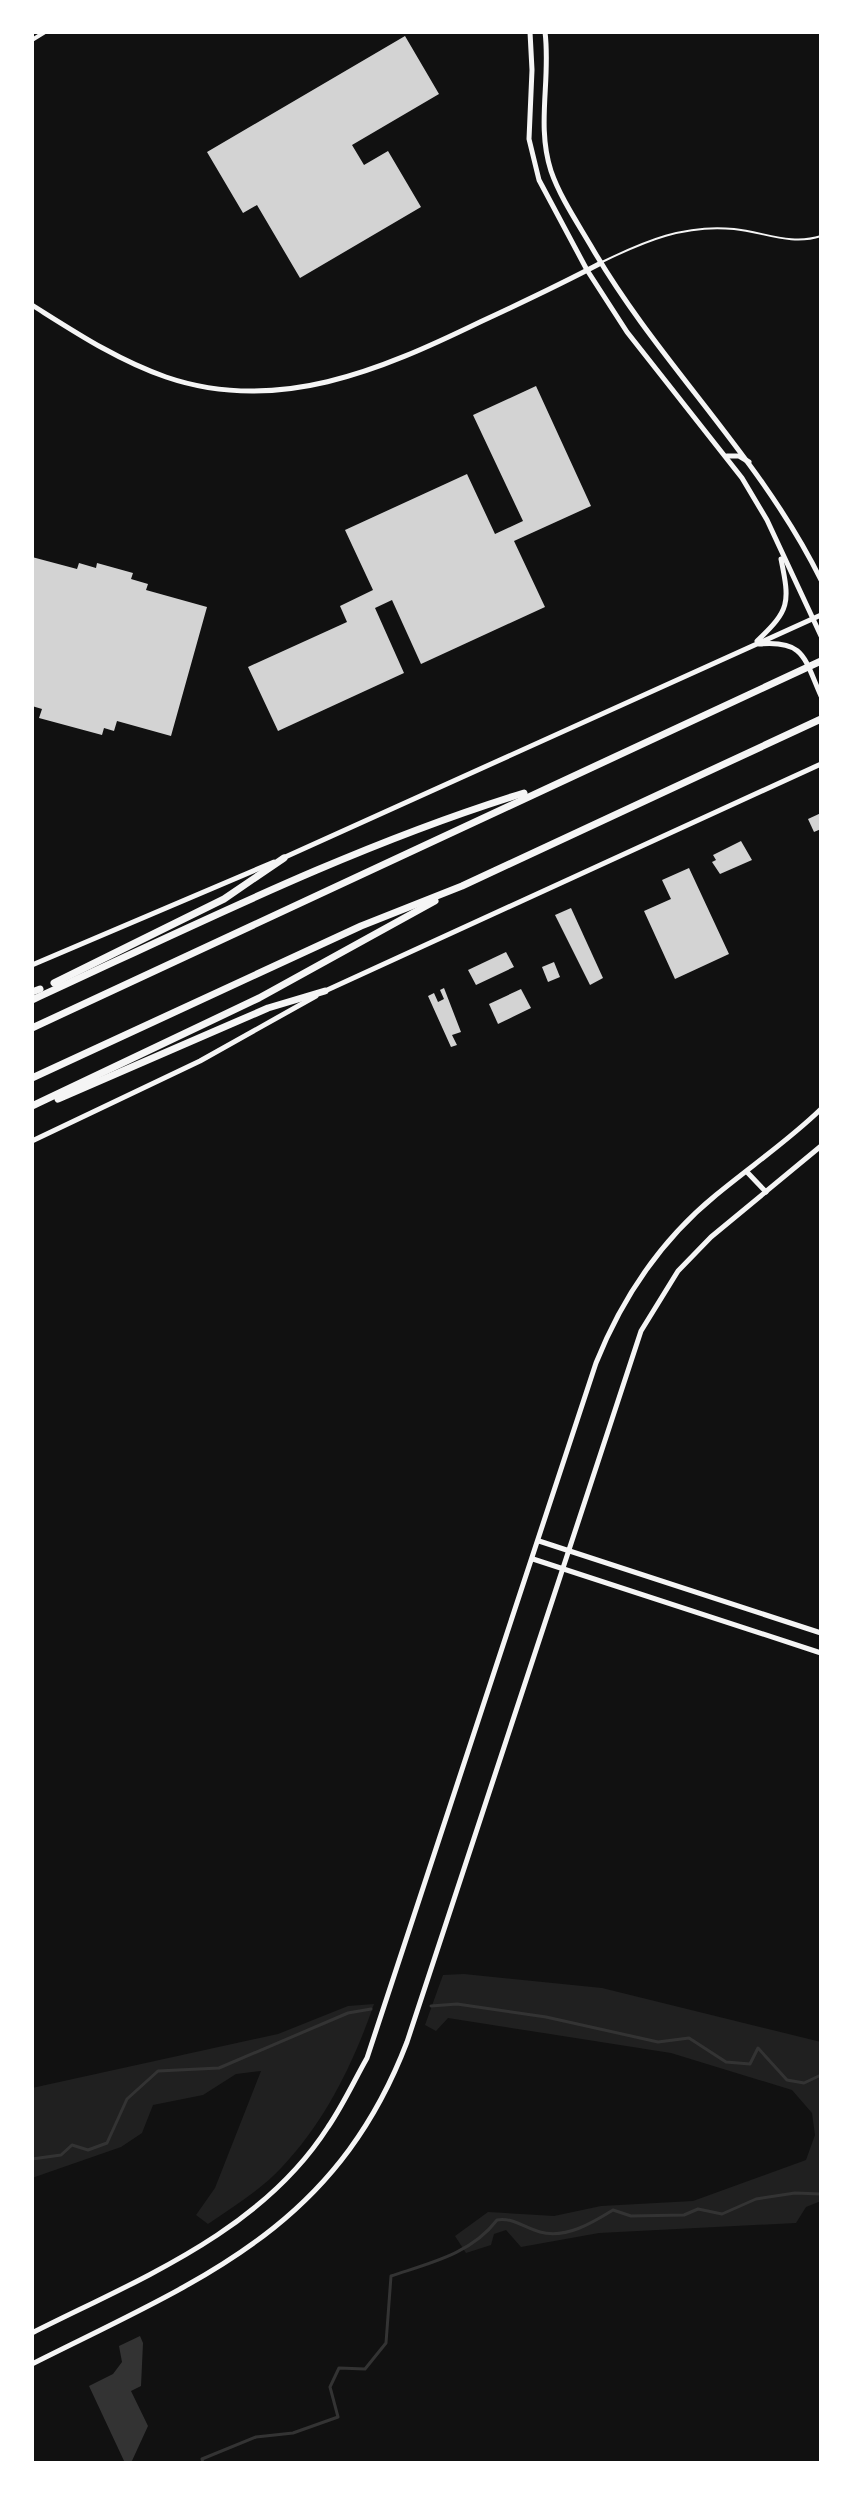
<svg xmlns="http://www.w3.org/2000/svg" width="853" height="2495" font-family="'Sofia Sans Condensed',sans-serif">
<rect width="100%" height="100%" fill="#111"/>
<g fill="#202020">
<polygon points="464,1974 602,1988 821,2042 821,2201 806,2207 796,2223 599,2233 521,2247 506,2230 494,2234 491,2245 466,2253 455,2236 488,2212 554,2216 601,2206 693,2201 806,2160 815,2135 812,2113 792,2090 671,2053 448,2018 436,2031 425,2025 443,1975"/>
<path d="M374 2004C354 2062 325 2122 282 2167 262 2189 233 2207 208 2224L196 2215 215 2188 261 2071 236 2074 203 2095 153 2105 142 2133 121 2147 32 2178V2088L278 2034 348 2006Z"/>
</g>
<polygon fill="#333" points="140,2336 143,2343 141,2386 131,2391 148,2426 131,2463 125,2463 89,2386 113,2374 122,2362 119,2346"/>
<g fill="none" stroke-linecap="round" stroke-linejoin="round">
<g stroke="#333" stroke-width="3">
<polyline points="431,2006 457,2004 546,2017 658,2042 689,2038 726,2062 750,2064 758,2048 787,2080 804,2083 821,2075"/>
<polyline points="32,2159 61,2155 72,2145 88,2150 107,2143 127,2099 158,2071 219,2068 348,2013 371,2009"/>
<path d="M203 2463 202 2459 256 2437 293 2433 338 2417 330 2387 339 2368 365 2369 386 2343 391 2276C430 2263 471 2254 497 2220 512 2217 525 2228 540 2232 566 2239 592 2223 613 2210L631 2216 684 2215 698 2209 722 2214 756 2199 795 2193 821 2194"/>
</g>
</g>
<g fill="#d3d3d3">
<polygon points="405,36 439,94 352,145 364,165 388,151 421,207 300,278 257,205 243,213 207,152"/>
<polygon points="536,386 591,506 514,541 545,607 421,664 392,600 375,608 404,673 278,731 248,667 347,622 340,606 373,590 345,530 467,474 495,534 523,521 473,415"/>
<polygon points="32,557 77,569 79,563 96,568 97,563 133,573 131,579 148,584 146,590 207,607 171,736 117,721 114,731 104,728 102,735 39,718 42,709 32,706"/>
<polygon points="821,813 821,829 814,832 808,819"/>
<polygon points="741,841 752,860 720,874 712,862 716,860 713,855"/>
<polygon points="689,868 729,954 675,979 644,911 671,899 662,880"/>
<polygon points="571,908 603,978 590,985 555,915"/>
<polygon points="506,952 514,967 476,985 468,970"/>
<polygon points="554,962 560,977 548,982 542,967"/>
<polygon points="444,988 461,1032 452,1035 457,1045 451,1047 428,996 434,993 438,1002 444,999 440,990"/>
<polygon points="521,989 531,1008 498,1024 489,1004"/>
</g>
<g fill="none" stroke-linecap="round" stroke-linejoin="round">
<path stroke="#f5f5f5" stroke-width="2" d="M602 262C645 241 685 224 734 229 764 232 791 246 821 236"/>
<polyline stroke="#f5f5f5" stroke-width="4" points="32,40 45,32"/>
<path stroke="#f5f5f5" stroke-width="5" d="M32 305C75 332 117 360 166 377 277 415 381 370 480 322 521 303 561 284 601 263"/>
<g stroke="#f5f5f5" stroke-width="5">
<polyline points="530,32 532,70 529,139 539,180 587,270 627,332 742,478 767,520 821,636"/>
<path d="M545 32C551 79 536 125 551 171 560 197 577 222 591 246 659 364 760 456 821 580"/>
<polyline points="727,456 739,456 749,462"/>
<path d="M757 641C790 610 790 603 781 559"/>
<path d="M759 644C805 640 804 658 821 696"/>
<polyline points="283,858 821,615"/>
<polyline points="32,965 274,862"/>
<polyline points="325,991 821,764"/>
<polyline points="32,1141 200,1061 316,996"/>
<polyline points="747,1172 766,1192"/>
<polyline points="539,1541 821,1633"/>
<polyline points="533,1559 821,1653"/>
<path d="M32 2333C139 2279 261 2232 328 2127 343 2105 354 2081 367 2058L596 1363C622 1298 661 1240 716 1195 751 1166 788 1141 821 1109"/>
<path d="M32 2364C199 2280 335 2230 407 2042L641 1331 678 1271 711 1237 821 1146"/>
</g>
<g stroke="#f5f5f5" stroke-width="7">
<polyline points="54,983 224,899 284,858"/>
<polyline points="32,992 40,989"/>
<path d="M32 1000C193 926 355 845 524 793"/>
<polyline points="32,1028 821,661"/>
<polyline points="32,1078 361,926 462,886 821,719"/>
<polyline points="58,1099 268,1008 325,991"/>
<polyline points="32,1106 259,998 435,901"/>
</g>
</g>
<rect width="853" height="2495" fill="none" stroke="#ffffff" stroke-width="68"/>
</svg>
